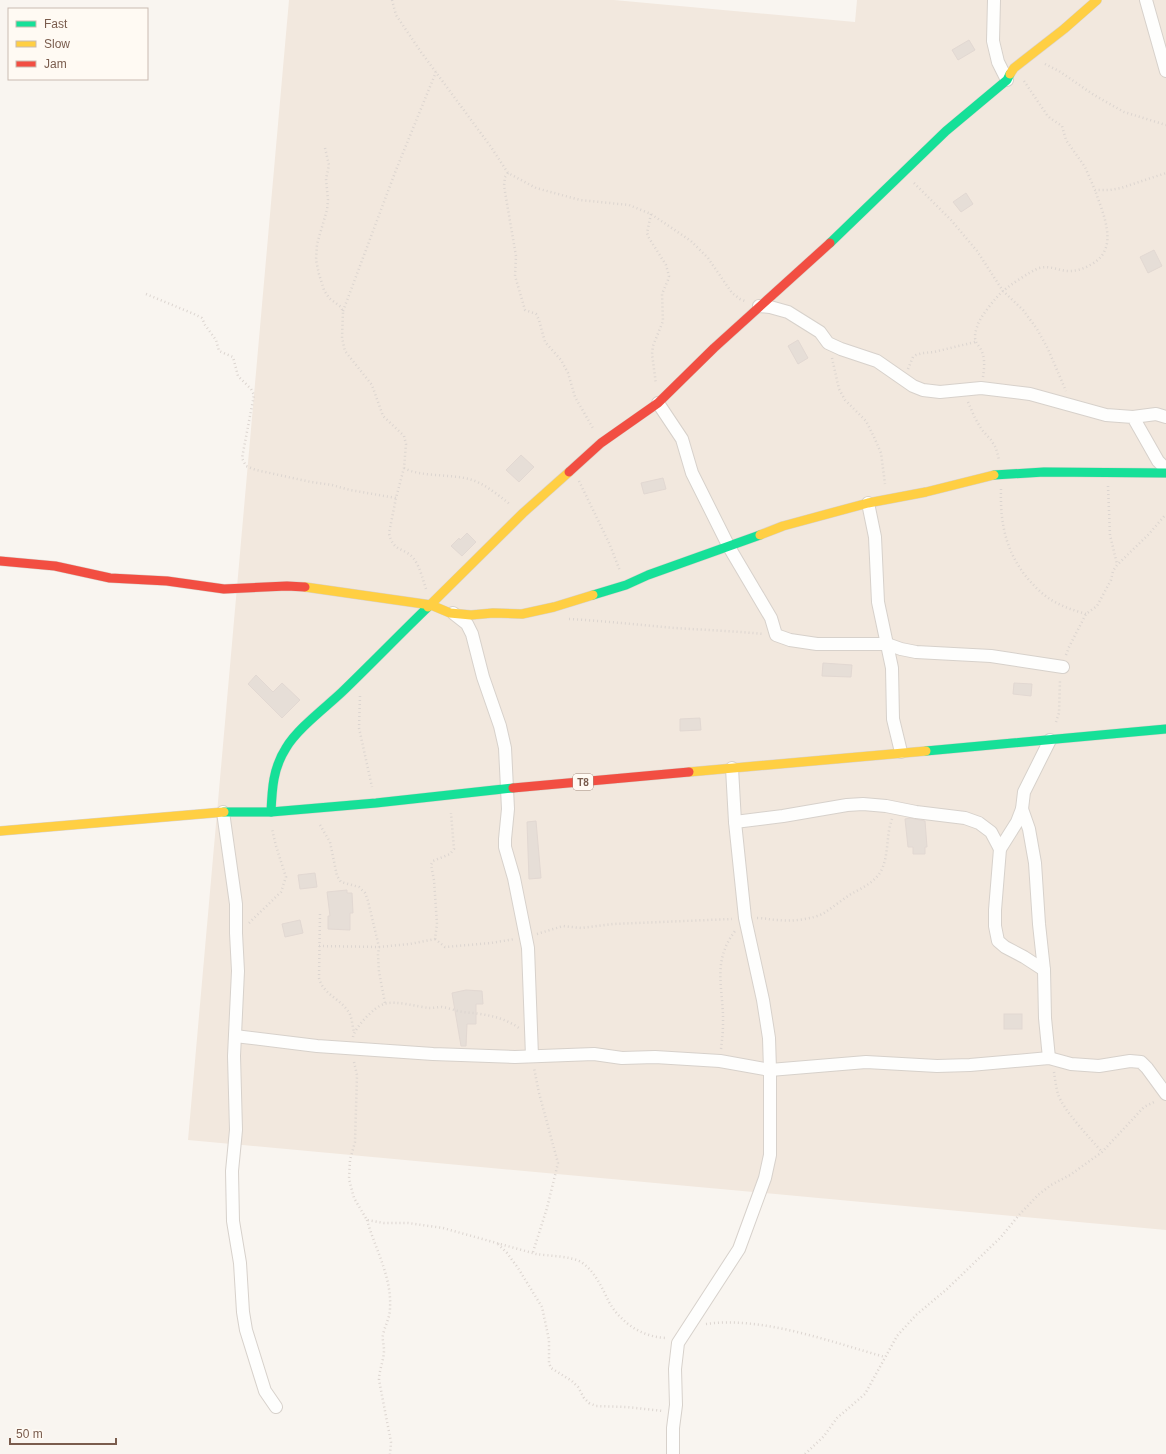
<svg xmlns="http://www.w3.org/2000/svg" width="1166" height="1454" font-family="Arial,sans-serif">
<rect width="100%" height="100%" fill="#f9f5f0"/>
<polygon fill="#f2e8de" points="289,0 614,0 855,22 857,0 1166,0 1166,1230 188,1140"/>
<g fill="#e6ded7" stroke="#e2d8d2">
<polygon points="969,40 975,50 958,60 952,50"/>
<polygon points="966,193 973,204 961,212 953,202"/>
<polygon points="1154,250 1162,266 1148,273 1140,257"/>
<polygon points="798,340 808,358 798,364 788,346"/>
<polygon points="521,455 534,467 519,482 506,470"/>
<polygon points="663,478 666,489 644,494 641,483"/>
<polygon points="467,533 476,542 462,556 451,546 459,538 460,540"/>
<polygon points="823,663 852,665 851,677 822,676"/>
<polygon points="256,675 273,692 282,683 300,700 282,718 248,684"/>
<polygon points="1014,683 1032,684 1031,696 1013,694"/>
<polygon points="700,718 701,730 680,731 680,719"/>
<polygon points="910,818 925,821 927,847 925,847 925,854 913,854 913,847 908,847 905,819"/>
<polygon points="536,821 541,878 529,879 527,822"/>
<polygon points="315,873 317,887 300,889 298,875"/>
<polygon points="347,890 347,893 352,893 353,913 350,913 350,930 328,929 328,916 330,916 327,892"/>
<polygon points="300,920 303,933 285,937 282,924"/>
<polygon points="466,990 482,991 483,1004 476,1004 476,1024 467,1024 466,1046 461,1046 452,993"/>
<rect x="1004" y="1014" width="18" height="15"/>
</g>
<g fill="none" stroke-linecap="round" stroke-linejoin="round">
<g stroke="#d7d1cb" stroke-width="14">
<g id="street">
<polyline points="994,0 993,41 998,62 1007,80"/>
<polyline points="1146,0 1166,71"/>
<polyline points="759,306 770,307 788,312 820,332 828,343 841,349 877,361 913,386 923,390 940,392 981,388 1030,394 1106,415 1133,417 1158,461 1166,469"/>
<polyline points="658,403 682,439 692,473 729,547 771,618 776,635 790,640 817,644 887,644 901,649 916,652 991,656 1063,667"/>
<polyline points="1133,417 1156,414 1166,417"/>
<polyline points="868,503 875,537 878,602 892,668 893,719 901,752"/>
<polyline points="453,613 467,624 472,634 483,677 500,726 505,748 508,809 505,839 505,847 514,878 528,948 532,1056"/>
<polyline points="1022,809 1029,829 1035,863 1039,924 1044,970 1045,1018 1049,1058"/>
<polyline points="223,812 236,904 236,933 238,971 234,1056 236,1130 232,1171 233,1221 240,1263 243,1312 246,1330 265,1391 276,1407"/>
<polyline points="735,822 783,816 847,805 863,804 886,806 916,812 965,818 979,823 991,832 1000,849"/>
<polyline points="1044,970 1024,957 1005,947 998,941 995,926 995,910 1000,849 1017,822 1022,809 1024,792 1050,740"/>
<polyline points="235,1036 317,1046 433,1054 515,1057 594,1054 622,1058 655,1057 720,1061 770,1070 866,1062 937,1066 970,1065 1049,1058 1071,1064 1099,1066 1130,1061 1141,1062 1147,1068 1166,1094"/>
<polyline points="673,1454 673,1428 676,1405 675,1369 678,1343 739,1249 765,1178 770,1155 770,1070 769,1038 763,1000 745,918 735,822 732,768"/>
</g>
</g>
<g stroke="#d9d2cb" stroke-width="10">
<g id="fast">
<polyline points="830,243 946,131 1007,80 1010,74"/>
<polyline points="994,475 1044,472 1166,473"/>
<polyline points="593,595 626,585 648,575 760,535"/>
<polyline points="926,751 1166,729"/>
<polyline points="224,812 271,812 376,803 513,788"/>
<path d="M271 812C272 789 273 768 286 748 297 729 325 708 342 692 371 664 399 635 428 607"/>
</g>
</g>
<g stroke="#d9d2cb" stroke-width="10">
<g id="slow">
<polyline points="1010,74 1014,68 1064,29 1097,0"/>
<polyline points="760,535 783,526 868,503 926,492 994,475"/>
<polyline points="305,587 431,605 450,613 471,615 493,613 522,614 554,607 593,595"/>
<polyline points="428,607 523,513 569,472"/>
<polyline points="689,772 926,751"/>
<polyline points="0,831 224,812"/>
</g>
</g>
<g stroke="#d9d2cb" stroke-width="10">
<g id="jam">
<polyline points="569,472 601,443 658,403 714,348 830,243"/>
<polyline points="0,561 55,566 110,578 167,581 224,589 287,586 305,587"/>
<polyline points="513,788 689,772"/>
</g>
</g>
<g stroke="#dcd5d0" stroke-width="2.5" stroke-dasharray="1 3" stroke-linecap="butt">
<polyline points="392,0 396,15 421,52 491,147 508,173 536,188 580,200 629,205 651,214 691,241 708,258 732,293 740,299 745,301"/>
<polyline points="1045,64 1059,71 1094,95 1124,112 1166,125"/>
<polyline points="1024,81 1047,115 1050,118 1062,126 1066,140 1085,167 1095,190 1110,190 1121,188 1166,173"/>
<path d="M325 148 329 165 326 179 328 200 327 210 317 244 316 260 319 274 324 290 329 298 341 307 343 312 342 338 345 351 372 385 383 416 404 436 406 444 404 468 396 498 389 533C393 553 405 547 414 559 420 567 423 580 426 589"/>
<polyline points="508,173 505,177 504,186 516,256 515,276 525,310 536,314 539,320 545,342 561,360 568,373 575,397 594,430"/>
<polyline points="914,183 951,220 977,251 1003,291 1023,310 1037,329 1048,349 1066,391"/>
<polyline points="651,214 647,233 649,238 666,265 669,276 668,280 662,294 663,321 653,346 652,354 656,384"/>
<polyline points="146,294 194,314 202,318 205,325 216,340 219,351 233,357 238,376 251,389 254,395 242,458 246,466 256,470 311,482 332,485 350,490 396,498"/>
<polyline points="343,311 396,170 436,72"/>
<polyline points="832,358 839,389 845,400 866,421 874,437 881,453 885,484"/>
<polyline points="908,369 913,357 916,355 923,353 934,352 975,342"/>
<path d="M983 377C984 370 985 362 983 355 980 343 971 344 977 327 979 318 996 297 1003 291 1010 285 1031 271 1039 268 1050 265 1059 271 1069 271 1078 271 1085 268 1092 264 1120 248 1103 214 1095 190"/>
<polyline points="968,402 975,418 982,430 991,440 996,448 999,460"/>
<path d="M404 468C420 477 450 474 469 479 484 483 498 495 511 505"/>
<polyline points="579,481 610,545 620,571"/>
<polyline points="1108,486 1110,535 1117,564"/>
<path d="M1001 489C1000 524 1006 553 1029 580 1037 589 1046 598 1057 603 1066 608 1076 611 1086 614"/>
<path d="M569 619C605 621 640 625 675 628 705 630 734 631 763 634"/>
<polyline points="1066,655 1069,647 1086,614 1097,606 1111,580 1113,571 1117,565 1149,534 1166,514"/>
<polyline points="360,696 359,728 372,787"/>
<polyline points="1056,722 1059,713 1060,680"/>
<polyline points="320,825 330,842 337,876 341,882 359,887 365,893 368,901 379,947 378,955 379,972 385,1003"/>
<path d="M320 914 319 978C323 994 339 998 348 1011 352 1016 352 1025 354 1032"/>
<path d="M757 918C765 918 771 920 779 920 790 922 814 919 824 913 833 907 842 900 851 894 862 888 876 882 882 869 889 853 886 835 892 819"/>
<polyline points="249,923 281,892 286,877 276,846 272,829"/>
<polyline points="537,934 563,926 581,928 613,924 732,919"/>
<polyline points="435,939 445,947 491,943 515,939"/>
<polyline points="319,946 379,947 410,944 435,939 437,924 434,880 431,865 433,861 450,854 454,849 451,813"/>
<path d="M353 1037C355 1027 374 1007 384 1004 396 1000 417 1007 430 1008 434 1008 438 1007 442 1007 449 1008 456 1011 463 1012 483 1014 502 1016 519 1028"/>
<path d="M721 1049C722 1040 723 1032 723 1024 724 989 711 963 735 931"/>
<path d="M354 1062 357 1075 355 1142 350 1160 349 1179 354 1198 367 1220 384 1223H408L443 1228 536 1254C549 1256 571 1256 581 1262 595 1271 602 1288 609 1302 621 1323 642 1337 666 1338"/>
<path d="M1054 1072C1055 1079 1056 1087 1058 1094 1063 1110 1090 1138 1102 1152"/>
<path d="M367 1220C375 1249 392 1277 390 1308 390 1318 385 1325 383 1335 382 1339 384 1345 384 1350 384 1360 379 1370 379 1380L391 1442 390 1454"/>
<polyline points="498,1244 507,1253 518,1268 542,1307 549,1340 549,1363 551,1368 572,1381 578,1387 584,1398 589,1403 596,1406 627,1407 663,1411"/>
<polyline points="533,1252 547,1208 558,1163 539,1093 534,1068"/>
<path d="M706 1324C763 1316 831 1342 885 1357"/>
<polyline points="805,1454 824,1436 837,1418 865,1394 897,1336 916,1315 947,1289 1001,1237 1019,1215 1038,1195 1051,1185 1070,1175 1102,1152 1144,1107 1156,1101"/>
</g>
<use href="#street" stroke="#fefefd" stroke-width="12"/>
<use href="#fast" stroke="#16e098" stroke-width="9"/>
<use href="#slow" stroke="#ffcf43" stroke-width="9"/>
<use href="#jam" stroke="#f24e42" stroke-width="9"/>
</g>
<g text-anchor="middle" stroke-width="3" stroke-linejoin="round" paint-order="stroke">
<rect fill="#fffaf3" stroke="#a28b7f" stroke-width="1" x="573" y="774" width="20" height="16" rx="3"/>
<g font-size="10" font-weight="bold" fill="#7a5c4d">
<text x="583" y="786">T8</text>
</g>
</g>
<rect x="8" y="8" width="140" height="72" fill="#fffaf3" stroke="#cabbb1"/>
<rect x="16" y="21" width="20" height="6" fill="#16e098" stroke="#cabbb1"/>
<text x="44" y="28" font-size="12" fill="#7a5c4d">Fast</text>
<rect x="16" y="41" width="20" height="6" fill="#ffcf43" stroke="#cabbb1"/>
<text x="44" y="48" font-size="12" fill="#7a5c4d">Slow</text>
<rect x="16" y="61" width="20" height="6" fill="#f24e42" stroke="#cabbb1"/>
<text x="44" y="68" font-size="12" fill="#7a5c4d">Jam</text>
<path d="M10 1438v6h106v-6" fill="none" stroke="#7a5c4d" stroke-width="2"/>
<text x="16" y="1438" font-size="12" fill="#7a5c4d" stroke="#fffaf3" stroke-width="3" paint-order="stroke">50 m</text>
</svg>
